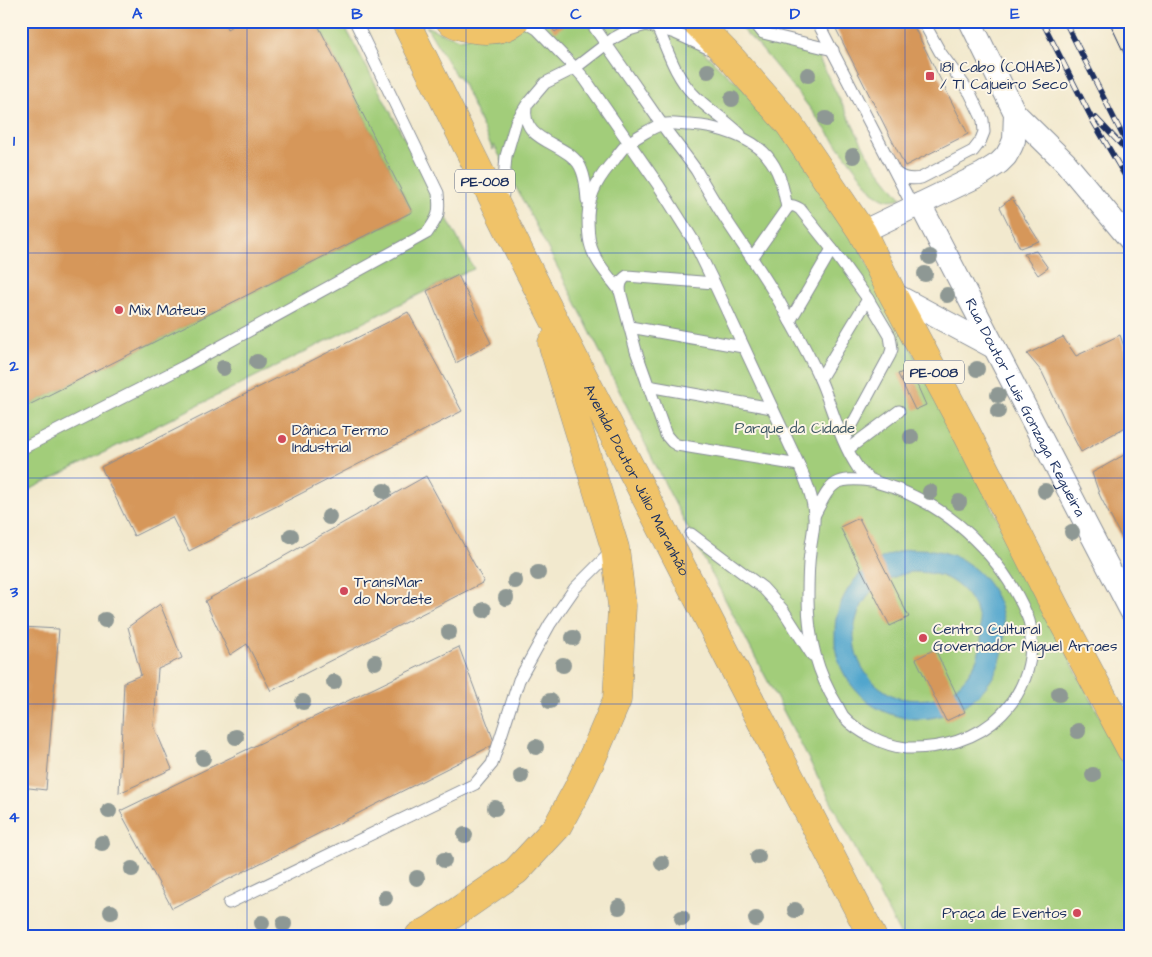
<svg xmlns="http://www.w3.org/2000/svg" width="1152" height="957" font-family="'Architects Daughter',sans-serif">
<rect width="100%" height="100%" fill="#fcf5e5"/>
<filter id="ink" filterUnits="userSpaceOnUse"><feTurbulence type="fractalNoise" baseFrequency=".02" numOctaves="2"/><feDisplacementMap in="SourceGraphic" scale="10" xChannelSelector="R" yChannelSelector="G"/><feConvolveMatrix kernelMatrix="1 2 1 2 8 2 1 2 1" color-interpolation-filters="sRGB"/></filter>
<filter id="wash" filterUnits="userSpaceOnUse"><feTurbulence type="fractalNoise" baseFrequency=".0096" numOctaves="4" result="noise"/><feDisplacementMap in="SourceGraphic" scale="20" xChannelSelector="R" yChannelSelector="G"/><feGaussianBlur stdDeviation="1.12" result="paint"/><feColorMatrix in="noise" values="0 0 0 0 0 0 0 0 0 0 0 0 0 0 0 0 0 1.4 0 .05"/><feComposite in="paint" operator="in"/></filter>
<g filter="url(#wash)">
<rect width="100%" height="100%" fill="#f2e9ce"/>
<g fill="#a2cd7a" stroke="#5e7e6c">
<polygon points="316,21 342,21 474,269 458,275 21,494 21,409 412,212"/>
<polygon points="532,21 672,21 724,72 741,86 788,138 846,221 1080,679 1131,773 1131,936 901,936 669,492 574,299 494,145 493,150 463,84 457,75 456,76 426,26 439,32 460,39"/>
<path d="M733 21H746L761 37 814 49 870 159 901 198C887 202 884 199 873 192L802 98 758 45Z"/>
</g>
<path fill="#51a6cd" stroke="#366a96" fill-rule="evenodd" d="M908 549C922 549 935 549 949 554 960 557 969 564 978 572 988 581 995 593 1000 606 1017 659 984 710 930 718 910 721 889 716 872 705 851 690 834 664 835 638 835 631 835 625 836 619 842 591 860 568 886 556 893 553 901 551 908 549ZM910 572C924 572 938 573 950 580 979 597 989 635 975 663 966 681 949 697 929 699 917 700 907 700 895 697 892 695 888 693 885 691 853 671 844 630 866 599 868 596 870 592 873 590 883 580 896 576 910 572Z"/>
<g id="blocks">
<g fill="#d6975a">
<polygon points="21,21 224,21 227,29 241,21 316,21 412,212 21,409"/>
<polygon points="549,21 562,21 565,25 555,32 547,22"/>
<polygon points="832,21 911,21 968,134 905,166"/>
<polygon points="1012,198 1039,241 1020,248 1000,207"/>
<polygon points="1036,251 1048,268 1038,275 1024,254"/>
<polygon points="458,275 491,343 456,363 427,291"/>
<polygon points="408,312 462,411 189,551 172,517 134,536 101,467"/>
<polygon points="1120,335 1131,366 1131,424 1081,452 1070,431 1042,372 1027,354 1063,337 1076,356"/>
<polygon points="910,369 926,405 915,410 898,374"/>
<polygon points="1131,451 1131,553 1118,531 1100,496 1092,473"/>
<polygon points="426,476 484,582 271,691 247,644 230,655 205,601"/>
<polygon points="859,518 909,617 890,626 840,527"/>
<polygon points="160,604 182,658 158,669 154,726 172,769 119,793 124,682 141,675 128,627"/>
<polygon points="21,627 59,629 46,790 21,787"/>
<polygon points="459,647 495,744 172,908 120,811"/>
<polygon points="935,649 965,712 946,721 916,659"/>
</g>
</g>
</g>
<g filter="url(#ink)">
<use href="#blocks" fill-opacity="0" stroke="#868c96" stroke-width="1"/>
<g fill="none" stroke-linecap="round" stroke-linejoin="round">
<g stroke="#868c96" stroke-width="13">
<g id="lane">
<path d="M524 21 537 29 575 68 585 79 659 186 693 240 714 283 799 465C806 481 813 497 814 515 815 527 811 541 810 553 808 568 808 584 808 599 808 636 817 673 837 705 839 709 841 713 843 716 857 732 885 746 906 748 940 749 977 740 1002 714 1022 693 1032 667 1031 638 1031 631 1031 625 1028 618 1008 568 964 520 915 497 907 493 899 489 891 487 877 482 867 481 858 468 841 443 833 411 822 384 812 360 799 337 786 314 768 279 744 248 723 215 713 200 705 185 696 170 685 154 672 139 661 123 637 89 614 55 590 21"/>
<polyline points="753,21 763,33 833,50"/>
<polyline points="817,21 913,207"/>
<path d="M658 29C668 51 675 76 693 94 707 109 725 119 740 134"/>
<path d="M526 107C521 142 562 141 578 163 585 173 586 188 587 200"/>
<path d="M896 173C903 179 911 180 921 178L973 151 980 142 984 132 983 120 970 93 940 52 923 21"/>
<polyline points="502,204 506,156 516,122 528,103 545,83 575,68 614,38 629,30 646,25 675,33 710,49"/>
<path d="M752 258 787 208C792 204 795 206 800 209L832 249"/>
<path d="M714 283 627 276C621 280 620 284 620 291L636 351 666 435 672 442 677 445 799 465"/>
<path d="M620 291C609 276 594 261 590 243 588 234 588 225 588 216 589 192 600 176 615 159 619 153 624 146 630 142 637 137 652 128 660 125 667 122 682 125 690 125 717 126 756 138 771 161 781 175 784 192 787 208"/>
<polyline points="790,321 832,249 868,299"/>
<polyline points="630,327 743,347"/>
<polyline points="820,379 868,299 890,336 892,349 890,355 844,440"/>
<polyline points="648,386 772,408"/>
<path d="M21 449 183 367 427 233C439 216 440 213 438 193L355 21"/>
<polyline points="848,449 899,411"/>
<path d="M814 516C831 484 832 476 871 481"/>
<polyline points="691,534 763,588 783,610 812,655"/>
<polyline points="229,903 475,784 492,764 519,680 550,624 575,588 612,551"/>
</g>
</g>
<g stroke="#868c96" stroke-width="24">
<g id="street">
<polyline points="1015,113 1065,162 1131,241"/>
<path id="s1" d="M920 204 1131 611"/>
<polyline points="862,232 982,174 999,163 1006,156 1011,147 1014,140 1015,113 970,21"/>
<polyline points="892,293 995,348"/>
</g>
</g>
<g stroke="#868c96" stroke-width="29">
<g id="highway">
<path id="s2" d="M405 21 529 271 872 936"/>
<path d="M450 21C463 29 489 33 505 27 508 26 512 23 515 21"/>
<polyline points="695,21 732,59 789,124 862,232 892,293 965,430 1057,611 1131,750"/>
<polyline points="419,936 432,929 516,871 557,827 577,790 593,756 617,700 622,606 615,548 552,343"/>
</g>
</g>
<use href="#lane" stroke="#fff" stroke-width="11"/>
<use href="#street" stroke="#fff" stroke-width="22"/>
<use href="#highway" stroke="#f0c369" stroke-width="28"/>
<polyline stroke="#1b2f5e" stroke-width="1" points="1109,21 1131,68"/>
<g stroke="#1b2f5e" stroke-width="5.5">
<g id="rail">
<polyline points="1042,21 1093,121 1131,186"/>
<polyline points="1065,21 1124,138 1131,148"/>
<polyline points="1096,118 1127,151"/>
</g>
</g>
<use href="#rail" stroke="#fcf5e5" stroke-width="4" stroke-dasharray="11" stroke-linecap="butt"/>
</g>
<g fill="#8e9894">
<circle cx="708" cy="71" r="8"/>
<circle cx="808" cy="75" r="8"/>
<circle cx="732" cy="99" r="8"/>
<circle cx="826" cy="119" r="8"/>
<circle cx="853" cy="156" r="8"/>
<circle cx="930" cy="257" r="8"/>
<circle cx="925" cy="274" r="8"/>
<circle cx="947" cy="295" r="8"/>
<circle cx="257" cy="362" r="8"/>
<circle cx="223" cy="368" r="8"/>
<circle cx="977" cy="369" r="8"/>
<circle cx="998" cy="395" r="8"/>
<circle cx="998" cy="411" r="8"/>
<circle cx="911" cy="437" r="8"/>
<circle cx="384" cy="491" r="8"/>
<circle cx="1045" cy="491" r="8"/>
<circle cx="930" cy="492" r="8"/>
<circle cx="959" cy="502" r="8"/>
<circle cx="329" cy="517" r="8"/>
<circle cx="1072" cy="532" r="8"/>
<circle cx="291" cy="536" r="8"/>
<circle cx="538" cy="573" r="8"/>
<circle cx="515" cy="581" r="8"/>
<circle cx="506" cy="598" r="8"/>
<circle cx="484" cy="610" r="8"/>
<circle cx="105" cy="620" r="8"/>
<circle cx="449" cy="632" r="8"/>
<circle cx="573" cy="638" r="8"/>
<circle cx="375" cy="662" r="8"/>
<circle cx="563" cy="665" r="8"/>
<circle cx="334" cy="682" r="8"/>
<circle cx="1059" cy="694" r="8"/>
<circle cx="550" cy="701" r="8"/>
<circle cx="303" cy="702" r="8"/>
<circle cx="1078" cy="731" r="8"/>
<circle cx="236" cy="737" r="8"/>
<circle cx="536" cy="747" r="8"/>
<circle cx="203" cy="758" r="8"/>
<circle cx="1093" cy="775" r="8"/>
<circle cx="521" cy="776" r="8"/>
<circle cx="495" cy="808" r="8"/>
<circle cx="109" cy="811" r="8"/>
<circle cx="465" cy="835" r="8"/>
<circle cx="102" cy="843" r="8"/>
<circle cx="758" cy="857" r="8"/>
<circle cx="444" cy="860" r="8"/>
<circle cx="662" cy="863" r="8"/>
<circle cx="132" cy="869" r="8"/>
<circle cx="417" cy="878" r="8"/>
<circle cx="385" cy="898" r="8"/>
<circle cx="619" cy="907" r="8"/>
<circle cx="795" cy="910" r="8"/>
<circle cx="111" cy="912" r="8"/>
<circle cx="682" cy="918" r="8"/>
<circle cx="756" cy="919" r="8"/>
<circle cx="262" cy="923" r="8"/>
<circle cx="284" cy="924" r="8"/>
</g>
</g>
<path fill="none" stroke="#1d4ed8" stroke-width="1" stroke-opacity="0.55" d="M247 21V936M466 21V936M686 21V936M905 21V936M21 253H1131M21 478H1131M21 704H1131"/>
<g fill="#d1495b" stroke="#fcf5e5" stroke-width="2">
<rect x="925" y="71" width="10" height="10" rx="2.5"/>
<circle cx="119" cy="310" r="5"/>
<circle cx="282" cy="439" r="5"/>
<circle cx="344" cy="591" r="5"/>
<circle cx="923" cy="638" r="5"/>
<circle cx="1077" cy="913" r="5"/>
</g>
<g text-anchor="middle" stroke-width="4" stroke-linejoin="round" paint-order="stroke">
<g fill="#fcf5e5" stroke="#5e6a86" stroke-width="1">
<rect x="455" y="169.5" width="60" height="23" rx="4"/>
<rect x="904" y="360.5" width="60" height="23" rx="4"/>
</g>
<g font-size="14" font-weight="bold" fill="#1b2f5e">
<text x="485" y="186">PE-008</text>
<text x="934" y="377">PE-008</text>
</g>
<g font-size="15" fill="#1b2f5e" stroke="#fcf5e5" text-anchor="start">
<text x="940" y="72">181 Cabo (COHAB)<tspan x="940" dy="17">/ TI Cajueiro Seco</tspan></text>
<text x="129" y="315">Mix Mateus</text>
<text x="292" y="435">Dânica Termo<tspan x="292" dy="17">Industrial</tspan></text>
<text x="354" y="587">TransMar<tspan x="354" dy="17">do Nordete</tspan></text>
<text x="933" y="634">Centro Cultural<tspan x="933" dy="17">Governador Miguel Arraes</tspan></text>
<text x="1067" y="918" text-anchor="end">Praça de Eventos</text>
</g>
<g font-size="15" fill="#1b2f5e" stroke="#fcf5e5">
<text dy="5" stroke="none"><textPath href="#s1" startOffset="229">Rua Doutor Luis Gonzaga Regueira</textPath></text>
<text dy="5" stroke="none"><textPath href="#s2" startOffset="514">Avenida Doutor Júlio Maranhão</textPath></text>
</g>
<g font-size="15" fill="#3d5665" stroke="#fcf5e5">
<text x="795" y="433">Parque da Cidade</text>
</g>
</g>
<rect width="1152" height="957" fill="none" stroke="#fcf5e5" stroke-width="55"/>
<rect x="28" y="28" width="1096" height="902" fill="none" stroke="#1d4ed8" stroke-width="2"/>
<g font-size="16" text-anchor="middle" font-weight="bold" fill="#1d4ed8">
<text x="137" y="19">A</text>
<text x="357" y="19">B</text>
<text x="576" y="19">C</text>
<text x="795" y="19">D</text>
<text x="1015" y="19">E</text>
<text x="14" y="146">1</text>
<text x="14" y="371">2</text>
<text x="14" y="597">3</text>
<text x="14" y="822">4</text>
</g>
</svg>
